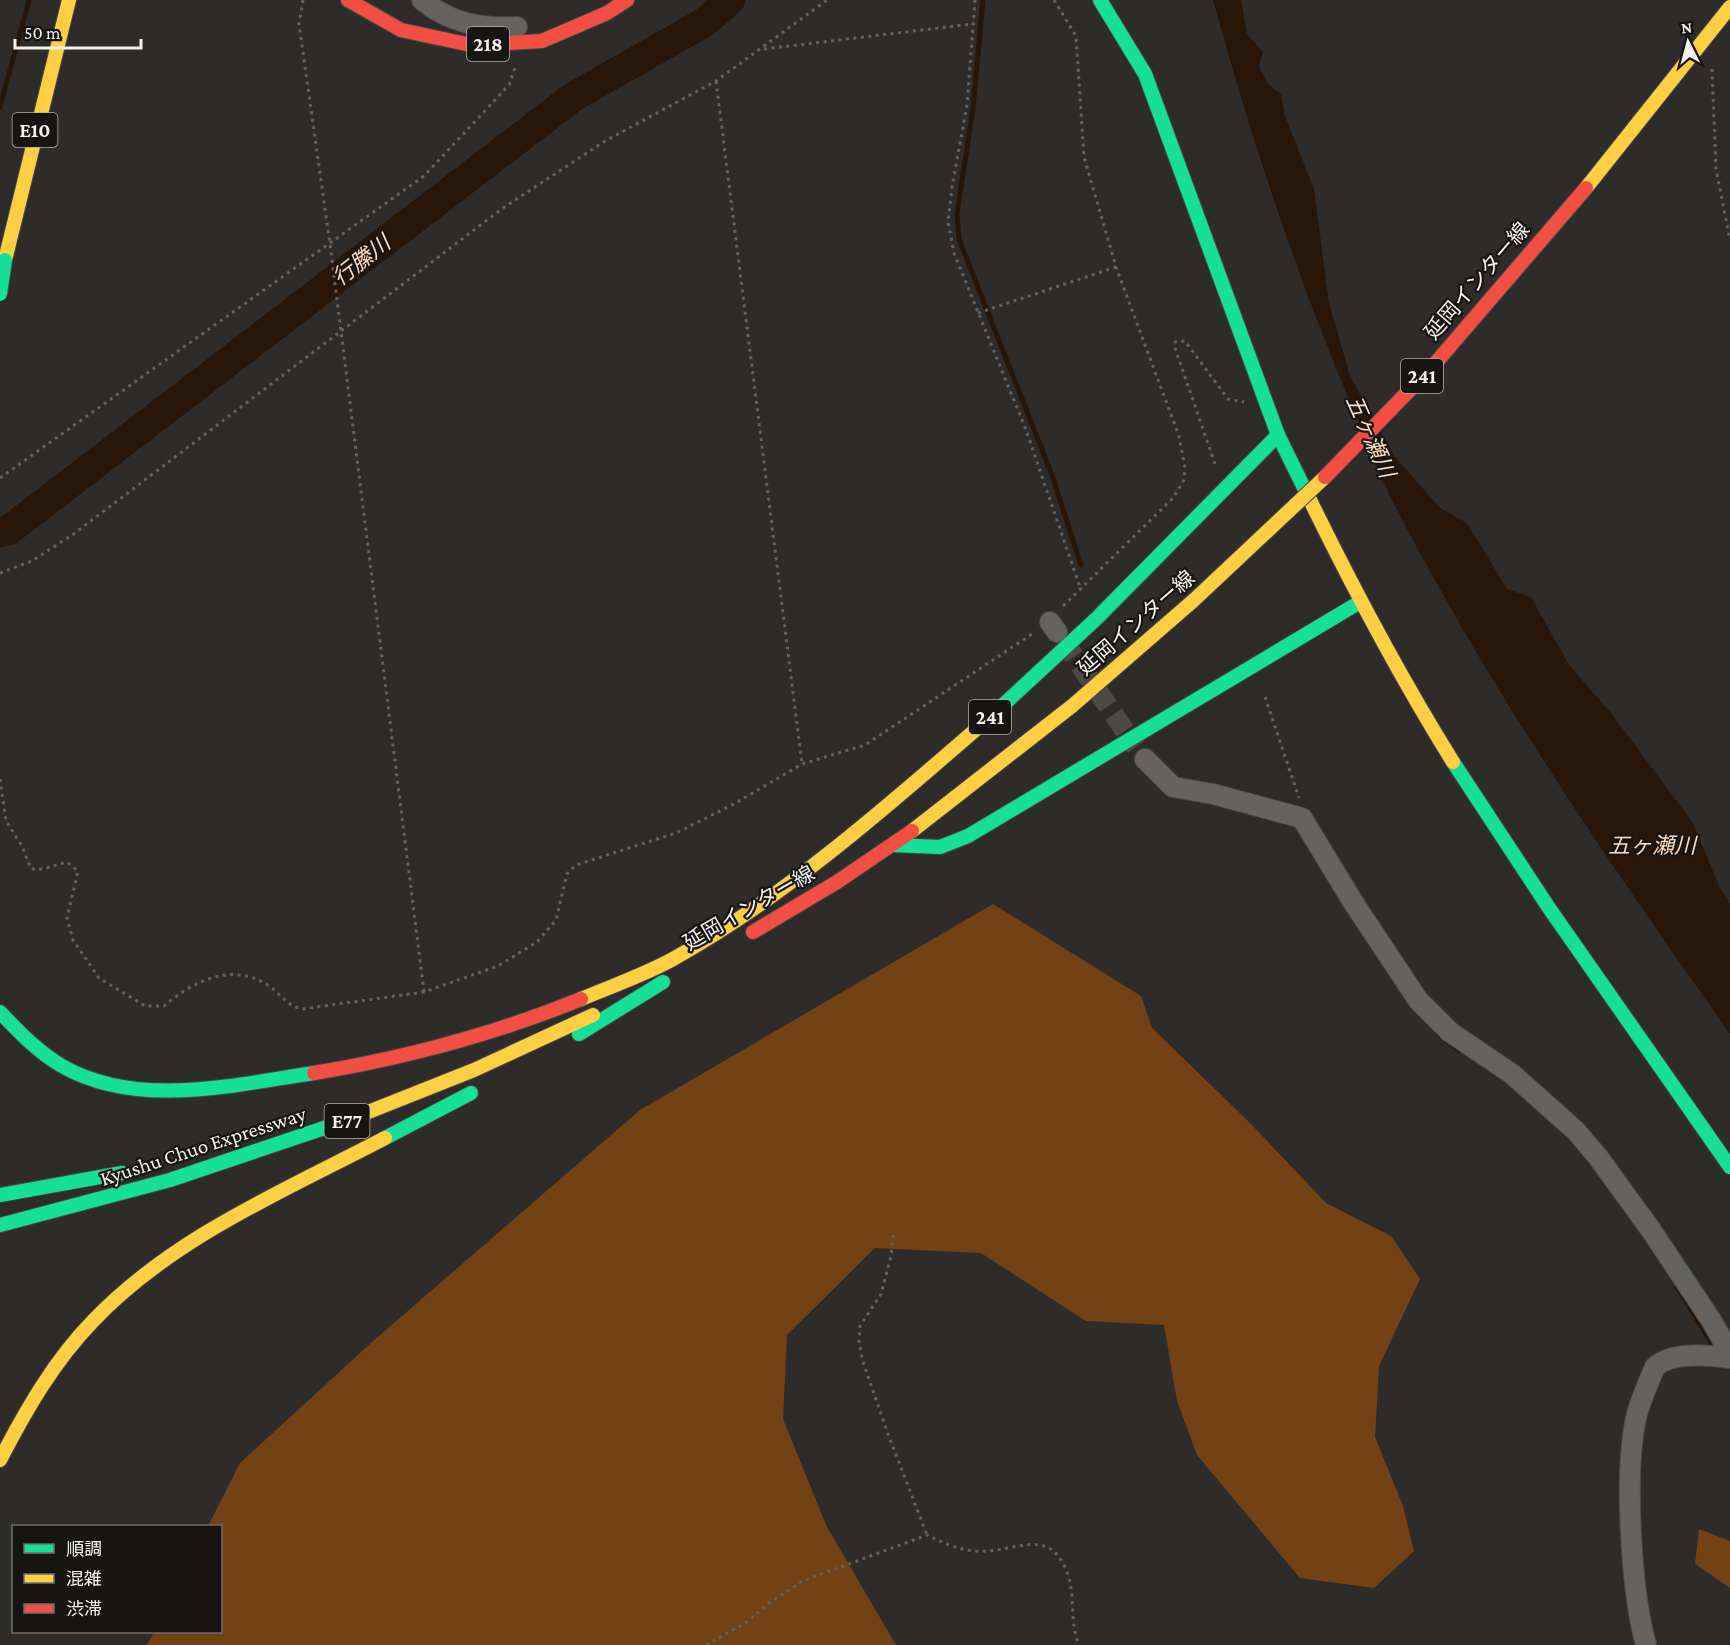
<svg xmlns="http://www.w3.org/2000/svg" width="1730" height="1645" font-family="'Crimson Pro','Noto Sans JP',serif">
<rect width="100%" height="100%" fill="#2d2c2b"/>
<g fill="#724214">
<polygon points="993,904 1141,996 1152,1028 1250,1123 1326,1203 1391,1236 1420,1279 1379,1366 1375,1437 1403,1506 1414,1551 1374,1588 1300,1578 1197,1455 1177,1401 1164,1325 1086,1321 981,1253 875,1248 787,1335 783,1419 827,1527 896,1645 147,1645 154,1632 220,1632 220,1526 208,1526 240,1463 372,1342 640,1110"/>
<polygon points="1699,1529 1730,1541 1730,1588 1695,1564"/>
</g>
<path fill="#281709" d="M1213 0H1241L1247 34 1263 52 1259 66 1268 84 1281 94 1285 116 1314 189 1329 303 1350 376 1395 457 1440 508 1467 523 1507 589 1531 597 1569 665 1611 713 1693 823 1720 888 1730 904V1034C1610 864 1491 692 1395 506 1378 473 1366 437 1351 404 1295 272 1251 138 1213 0Z"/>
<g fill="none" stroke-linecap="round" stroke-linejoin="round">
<g stroke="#281709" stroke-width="5">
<polyline points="983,0 973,108 957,214 959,239 1052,475 1081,565"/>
<polyline points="0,107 29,0"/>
<polyline points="1439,1034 1460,1051"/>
<polyline points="1677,1287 1714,1347"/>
</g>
<polyline stroke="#281709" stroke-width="30" points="0,532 9,530 573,97 705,22 730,0"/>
<polyline stroke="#4b4a49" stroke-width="20" stroke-dasharray="20 10" stroke-linecap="butt" points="1063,640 1136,747"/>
<g stroke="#4a4948" stroke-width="22">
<g id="street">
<path d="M422 0C450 23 481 29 517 27"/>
<polyline points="1050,622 1057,632"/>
<polyline points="1145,759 1173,787 1213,794 1302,818 1353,902 1418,1000 1450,1032 1512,1074 1576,1131 1598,1157 1651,1230 1711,1320 1730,1353"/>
<path d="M1646 1645C1631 1590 1624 1474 1636 1418 1640 1401 1648 1383 1655 1367 1672 1351 1708 1355 1730 1358"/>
</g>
</g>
<g stroke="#4a4948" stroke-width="16">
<g id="fast">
<polyline points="1100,0 1145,74 1278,435 1310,500"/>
<polyline points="989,718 1096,619 1278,435"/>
<polyline points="1453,762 1549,908 1730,1167"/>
<polyline points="893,845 940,847 968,836 1360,602"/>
<path d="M0 1012C19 1032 38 1052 62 1066 137 1109 233 1085 314 1073"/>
<polyline points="579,1034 663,982"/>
<polyline points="385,1138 471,1093"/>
<polyline points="0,1195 122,1173"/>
<polyline points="0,1225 170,1180 348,1120"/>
</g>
</g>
<g stroke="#4a4948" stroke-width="16">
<g id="slow">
<polyline points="5,260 69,0"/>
<path d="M1310 500C1354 590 1400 677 1453 762"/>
<polyline points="912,831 1072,706"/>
<path d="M581 999C612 986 644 975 673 959 788 895 890 804 989 718"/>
<polyline points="348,1120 474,1070 593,1015"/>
<path d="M0 1460C26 1410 54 1361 93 1321 173 1237 284 1191 385 1138"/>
</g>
</g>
<g stroke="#4a4948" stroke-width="16">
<g id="jam">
<polyline points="348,0 401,30 471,45 542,41 607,13 627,0"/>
<polyline points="753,932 837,882 912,831"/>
<path d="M314 1073C405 1058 495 1034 581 999"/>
</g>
</g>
<g stroke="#636261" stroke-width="3" stroke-dasharray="3 4.5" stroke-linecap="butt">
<polyline points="303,0 299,24 330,244 424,992"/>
<polyline points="975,0 967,105 952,187 948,222 954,253 1026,430 1080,587"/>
<polyline points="1054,0 1076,36 1084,157 1116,267 1179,436 1185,468 1184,480 1173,498 1061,608"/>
<polyline points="764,49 972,24"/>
<polyline points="1712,69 1716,169 1730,240"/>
<polyline points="716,81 802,764"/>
<polyline points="978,313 1116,267"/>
<polyline points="1215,464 1175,348 1175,342 1185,341 1228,399 1244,402"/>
<polyline points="0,478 424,176 509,85 516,65"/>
<polyline points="0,573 32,561 75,533 503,208 605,141 716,81 827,0"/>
<polyline points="1265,697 1299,798"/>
<path d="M0 779 6 821 22 846 31 869H43L67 862 78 871 67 918 73 940 99 978 145 1006H164C193 981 233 961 269 986 281 994 287 1006 302 1009L424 992 498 966 537 942 556 920 567 874 576 865 676 833 734 804 802 764 865 745 1035 632"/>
<polyline points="893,1235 891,1256 881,1294 860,1326 859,1341 862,1359 888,1434 927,1535"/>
<path d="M706 1645 747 1622 769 1603 803 1581 927 1535C942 1542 958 1550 975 1551 1012 1555 1048 1523 1067 1572 1076 1596 1069 1621 1079 1645"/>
</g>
<use href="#street" stroke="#646362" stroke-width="20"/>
<use href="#fast" stroke="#16e098" stroke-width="14"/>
<use href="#slow" stroke="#ffcf43" stroke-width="14"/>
<use href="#jam" stroke="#f24e42" stroke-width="14"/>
<g stroke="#4a4948" stroke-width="16" stroke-linecap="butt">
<polyline id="fast-bridge" points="0,294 5,260"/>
</g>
<g stroke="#4a4948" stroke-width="16" stroke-linecap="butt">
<g id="slow-bridge">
<polyline points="1586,188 1730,7"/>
<polyline points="1072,706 1194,600 1325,477"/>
</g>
</g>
<g stroke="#4a4948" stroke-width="16" stroke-linecap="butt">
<polyline id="jam-bridge" points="1325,477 1433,366 1586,188"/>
</g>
<use href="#fast-bridge" stroke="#16e098" stroke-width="14"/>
<use href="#slow-bridge" stroke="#ffcf43" stroke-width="14"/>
<use href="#jam-bridge" stroke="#f24e42" stroke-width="14"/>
</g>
<g text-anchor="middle" stroke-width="4.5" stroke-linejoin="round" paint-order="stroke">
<g fill="#161514" stroke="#b1b0af" stroke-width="1.5">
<rect x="467" y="27" width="42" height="34" rx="4.5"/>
<rect x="12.5" y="113" width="45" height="34" rx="4.5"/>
<rect x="1401" y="359" width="42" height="34" rx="4.5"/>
<rect x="969" y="700" width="42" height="34" rx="4.5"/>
<rect x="324.5" y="1104" width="45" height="34" rx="4.5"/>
</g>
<g font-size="20" font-weight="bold" fill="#f4f3f2">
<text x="488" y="51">218</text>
<text x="35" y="137">E10</text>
<text x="1422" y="383">241</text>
<text x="990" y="724">241</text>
<text x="347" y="1128">E77</text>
</g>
<g font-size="21" fill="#f4f3f2" stroke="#161514">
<text transform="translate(1477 281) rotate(-49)" y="7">延岡インター線</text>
<text transform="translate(1136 623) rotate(-41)" y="7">延岡インター線</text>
<text transform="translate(749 908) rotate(-30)" y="7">延岡インター線</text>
<text transform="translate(203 1146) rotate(-18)" y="7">Kyushu Chuo Expressway</text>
</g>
<g font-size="22" font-style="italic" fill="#fddbc1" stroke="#161514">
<text transform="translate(361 260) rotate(-38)" y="8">行縢川</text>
<text transform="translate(1371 436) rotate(66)" y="8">五ヶ瀬川</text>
<text x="1652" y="853">五ヶ瀬川</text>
</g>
</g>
<rect x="12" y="1525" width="210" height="108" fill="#161514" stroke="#6f6e6d" stroke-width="1.5"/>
<rect x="24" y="1544" width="30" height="9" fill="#16e098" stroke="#6f6e6d" stroke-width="1.5"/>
<text x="66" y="1555" font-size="18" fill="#f4f3f2">順調</text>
<rect x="24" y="1574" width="30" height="9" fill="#ffcf43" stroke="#6f6e6d" stroke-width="1.5"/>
<text x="66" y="1585" font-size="18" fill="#f4f3f2">混雑</text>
<rect x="24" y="1604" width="30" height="9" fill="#f24e42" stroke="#6f6e6d" stroke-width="1.5"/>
<text x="66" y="1615" font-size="18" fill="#f4f3f2">渋滞</text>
<g transform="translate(1688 42) rotate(354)" stroke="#161514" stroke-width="4.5" paint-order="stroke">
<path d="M0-4.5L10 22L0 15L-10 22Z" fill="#f4f3f2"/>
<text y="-9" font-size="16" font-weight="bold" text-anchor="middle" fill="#f4f3f2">N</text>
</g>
<path d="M15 39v9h126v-9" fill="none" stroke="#f4f3f2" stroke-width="3"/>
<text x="24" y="39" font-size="18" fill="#f4f3f2" stroke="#161514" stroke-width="4.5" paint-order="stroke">50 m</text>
</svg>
